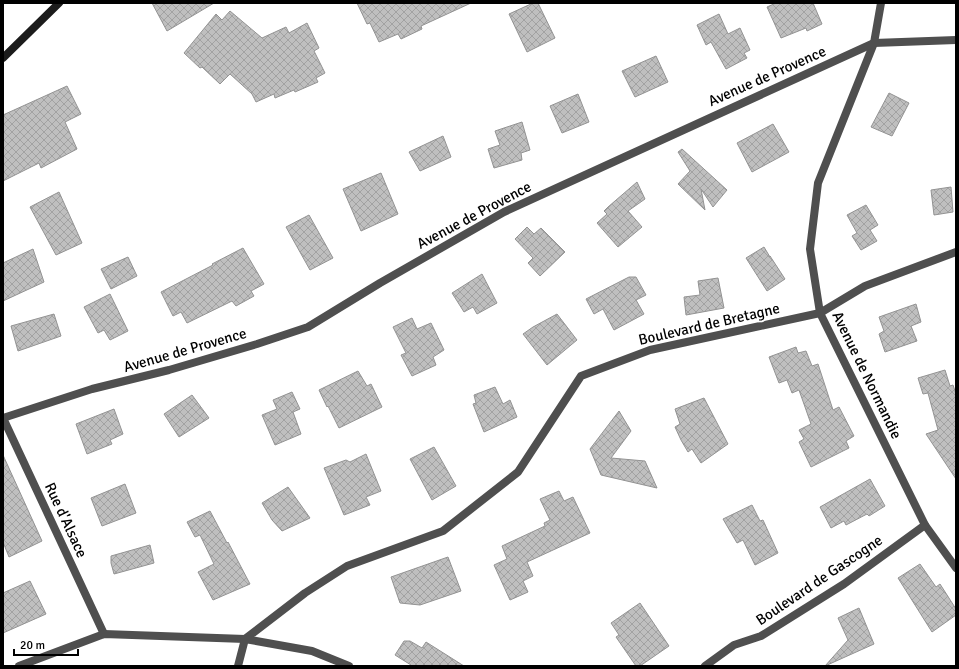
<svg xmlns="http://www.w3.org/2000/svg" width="959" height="669" font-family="Signika,sans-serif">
<defs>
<pattern id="building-cross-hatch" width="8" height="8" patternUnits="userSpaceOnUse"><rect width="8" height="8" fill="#bfbfbf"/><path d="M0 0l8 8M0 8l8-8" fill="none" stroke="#a2a2a2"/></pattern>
</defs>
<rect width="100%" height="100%" fill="#fff"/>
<g fill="url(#building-cross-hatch)" stroke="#939393">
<polygon points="152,3 214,3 167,31"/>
<polygon points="357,3 471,3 421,26 422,29 401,39 398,34 379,42 370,23 367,24"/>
<polygon points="533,3 538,3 555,38 527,52 509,14"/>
<polygon points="776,3 813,3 822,24 807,31 806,28 781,38 767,7"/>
<polygon points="230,11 262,38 286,27 289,33 307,23 319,48 314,51 325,73 316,78 318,82 295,92 294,90 275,98 274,94 256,102 252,94 230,74 220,84 202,67 200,68 184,53 216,14 222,20"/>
<polygon points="719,14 728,34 740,28 750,50 744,53 747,58 726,69 711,42 706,45 697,25"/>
<polygon points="656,56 668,82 635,97 622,71"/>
<polygon points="67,86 81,114 65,122 77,149 41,168 39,163 3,181 3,115"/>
<polygon points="889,93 909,103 892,136 871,127"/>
<polygon points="578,94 589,122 562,133 550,106"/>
<polygon points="522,122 530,150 521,153 522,160 494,168 488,149 500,145 495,131"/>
<polygon points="773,124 789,152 752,172 737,143"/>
<polygon points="443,136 451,157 420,171 409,152"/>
<polygon points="682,149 727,190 713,207 701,189 705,210 678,184 690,171 678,152"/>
<polygon points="381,173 398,214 361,231 343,189"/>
<polygon points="637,182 645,199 628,211 642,227 618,247 597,223 607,214 604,211 608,207"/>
<polygon points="951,187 953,212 934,215 931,190"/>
<polygon points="59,192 82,243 56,255 30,207"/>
<polygon points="866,205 878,225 870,230 877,241 861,250 852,236 857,233 847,215"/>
<polygon points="309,215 333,258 310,270 286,227"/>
<polygon points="527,227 534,234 541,228 565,252 540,276 528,263 533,258 515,239"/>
<polygon points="764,247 770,257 770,256 785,279 767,291 746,258"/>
<polygon points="243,248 264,284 251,291 254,296 236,306 232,301 187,323 181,312 173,316 161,292 213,265 212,264"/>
<polygon points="33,249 44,282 3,301 3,263"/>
<polygon points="128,257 137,276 111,289 101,269"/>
<polygon points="482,274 497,303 477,314 473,307 464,312 452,293"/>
<polygon points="629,277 636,277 646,295 636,300 644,314 614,330 603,309 594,314 586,299"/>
<polygon points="718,278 724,308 686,315 684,297 700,295 698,281"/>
<polygon points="110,294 128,331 110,340 104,330 98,333 84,307"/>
<polygon points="916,304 921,322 911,326 917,341 885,352 879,334 884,331 879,317"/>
<polygon points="54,314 61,336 18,351 11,326"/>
<polygon points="557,314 577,340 547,365 523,334 533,327"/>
<polygon points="412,318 417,329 431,323 444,350 433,357 436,365 412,376 401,355 406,353 393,327"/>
<polygon points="796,347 798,353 806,351 812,366 818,364 833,410 839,407 854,436 846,441 849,448 811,467 799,442 804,439 799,430 811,424 799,390 792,393 787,380 779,383 769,357"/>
<polygon points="945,370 950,386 953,385 956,394 956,479 926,434 938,430 928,393 923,394 918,378"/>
<polygon points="358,371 367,386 371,384 382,407 339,428 328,406 327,407 319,390"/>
<polygon points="495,387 503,404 510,400 517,417 484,432 473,404 476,403 474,395"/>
<polygon points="292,392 300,409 293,412 301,434 275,445 262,415 277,409 273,400"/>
<polygon points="192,395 209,418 179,437 164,414"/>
<polygon points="704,398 728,444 701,463 692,449 688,452 681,440 675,427 680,424 675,409"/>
<polygon points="114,409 123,434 110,440 112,444 87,454 76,424"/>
<polygon points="619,411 631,431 611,458 645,461 657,488 601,475 590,449"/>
<polygon points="434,447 456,486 432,500 410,459"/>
<polygon points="366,454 381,491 366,497 370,505 344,515 324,468 346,460 350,462"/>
<polygon points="3,455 42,541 9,557 3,542"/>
<polygon points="870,479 885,506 869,516 867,514 846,525 844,521 831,528 820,507"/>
<polygon points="125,484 136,513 102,526 91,498"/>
<polygon points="288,487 310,518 282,531 272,520 262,503"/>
<polygon points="559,491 564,501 573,497 590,533 527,562 533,576 523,581 528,592 510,600 494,565 507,559 502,546 545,526 544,523 550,520 540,499"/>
<polygon points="752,505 760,521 763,520 778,553 755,565 743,540 737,543 723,519"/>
<polygon points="210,511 227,543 228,542 250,584 213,600 198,572 214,564 200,535 195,537 187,522"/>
<polygon points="150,545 154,563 114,574 111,563 111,556"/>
<polygon points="448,557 461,591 420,605 400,603 391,577"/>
<polygon points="920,564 936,587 940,584 956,609 956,615 932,632 898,578"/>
<polygon points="30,581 46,614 3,633 3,593"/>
<polygon points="640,603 669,646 640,666 636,666 616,637 619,635 611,623"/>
<polygon points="859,608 874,644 825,666 848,640 838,618"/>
<polygon points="404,641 410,641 422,648 426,642 464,666 410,666 411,665 395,655"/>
</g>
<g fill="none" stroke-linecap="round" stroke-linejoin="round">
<g stroke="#4f4f4f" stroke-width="8">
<polyline points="881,3 874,43 818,183 810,249 820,313 925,525 956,568"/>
<polyline points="3,418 92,389 169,370 257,344 308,327 380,283 504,212 874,43 956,40"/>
<polyline points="3,418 104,634"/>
<polyline points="19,666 104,634 245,639 305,593 347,566 443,531 518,472 581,376 650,350 820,313 865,286 956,252"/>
<polyline points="238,666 245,639 312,651 349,666"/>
<polyline points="705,666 734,645 761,636 844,584 925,525"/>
</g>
<polyline stroke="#1c1c1c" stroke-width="8" points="3,58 59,3"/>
</g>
<g text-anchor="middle" stroke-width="3.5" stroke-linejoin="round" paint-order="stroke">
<g font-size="15" fill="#000" stroke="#fff">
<text transform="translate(767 76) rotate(-24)" y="5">Avenue de Provence</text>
<text transform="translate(474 215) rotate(-28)" y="5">Avenue de Provence</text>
<text transform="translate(709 324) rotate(-13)" y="5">Boulevard de Bretagne</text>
<text transform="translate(185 350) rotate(-16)" y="5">Avenue de Provence</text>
<text transform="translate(867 375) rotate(64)" y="5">Avenue de Normandie</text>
<text transform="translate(66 520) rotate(65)" y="5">Rue d'Alsace</text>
<text transform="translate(819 580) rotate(-34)" y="5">Boulevard de Gascogne</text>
</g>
</g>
<rect width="959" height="669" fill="none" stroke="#000000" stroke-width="8"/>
<path d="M14 649v6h64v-6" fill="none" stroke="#000000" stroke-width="2"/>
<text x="20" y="649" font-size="12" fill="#000000" stroke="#ffffff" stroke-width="3" paint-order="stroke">20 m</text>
</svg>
